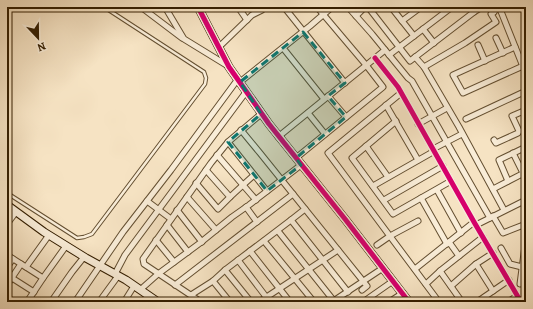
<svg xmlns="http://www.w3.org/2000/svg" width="533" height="309" font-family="Alegreya,serif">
<rect width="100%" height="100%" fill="#f6e3c3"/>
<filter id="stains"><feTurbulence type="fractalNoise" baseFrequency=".005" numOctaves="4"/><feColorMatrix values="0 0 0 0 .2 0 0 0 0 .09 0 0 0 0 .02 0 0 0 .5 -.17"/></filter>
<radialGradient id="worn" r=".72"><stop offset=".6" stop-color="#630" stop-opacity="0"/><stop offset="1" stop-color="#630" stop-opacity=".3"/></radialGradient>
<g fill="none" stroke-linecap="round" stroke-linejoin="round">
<g stroke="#644f31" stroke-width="4.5">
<polyline id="lane" points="7,193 77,238 84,237 92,234 205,84 206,78 204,72 104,7"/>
</g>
<g stroke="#644f31" stroke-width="7">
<g id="street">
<polyline points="141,7 182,38"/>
<polyline points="165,7 184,39 228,66"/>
<polyline points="238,7 247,20"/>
<polyline points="284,7 345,83"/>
<polyline points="348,7 372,34 408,78 412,81 490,218"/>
<polyline points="368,7 410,61 474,12"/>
<polyline points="391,7 414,36"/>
<polyline points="470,7 474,12 482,7"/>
<polyline points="488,7 494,12"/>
<polyline points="503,7 500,9 526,74"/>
<polyline points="356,16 365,7"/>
<polyline points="402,21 421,7"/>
<polyline points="423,29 434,43"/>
<polyline points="496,38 503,53"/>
<polyline points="478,45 485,61"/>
<polyline points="219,47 252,15 262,10 264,7"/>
<polyline points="515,47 453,75 463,93 523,66"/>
<polyline points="283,48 324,99"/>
<polyline points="389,55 452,7"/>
<polyline points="415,57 424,67 459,127 504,210"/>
<polyline points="375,58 398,87 474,222 521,302"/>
<polyline points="424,67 465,43 496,22 491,14 494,12"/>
<polyline points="240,82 310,26 332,7"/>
<polyline points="401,93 328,153 439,302"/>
<polyline points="328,96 346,117"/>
<polyline points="386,105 418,160"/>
<polyline points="308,113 325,134"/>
<polyline points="466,119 526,91"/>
<polyline points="396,121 352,158 393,214 451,181"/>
<polyline points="418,124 447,108"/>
<polyline points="241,130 260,153 363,281 367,286 362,290"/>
<polyline points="278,137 385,50"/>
<polyline points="494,140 496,143 518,133 519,131 512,116 526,110"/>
<polyline points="228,142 267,191"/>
<polyline points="366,146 388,177"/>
<polyline points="513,153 526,179"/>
<polyline points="217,155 256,200"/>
<polyline points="296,158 383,87 366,65 317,7"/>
<polyline points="508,181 499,160 526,147"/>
<polyline points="196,183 218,209 230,197 206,170"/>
<polyline points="373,186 431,153 433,149 462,134"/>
<polyline points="493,189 526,172"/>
<polyline points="437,190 461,233"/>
<polyline points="187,197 216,230"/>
<polyline points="230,197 243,185 254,175"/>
<polyline points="421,198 447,244"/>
<polyline points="384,200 443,166"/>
<polyline points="147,201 171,219"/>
<polyline points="246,207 257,222"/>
<polyline points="177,210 202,242"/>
<polyline points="493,216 503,233 526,224"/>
<polyline points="291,220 348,292"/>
<polyline points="7,224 16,212"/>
<polyline points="167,225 188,252"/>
<polyline points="476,225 526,200"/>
<polyline points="278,231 334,301"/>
<polyline points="156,240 174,262"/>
<polyline points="264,241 314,302"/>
<polyline points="449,242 459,256"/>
<polyline points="377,245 390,236 418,221"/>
<polyline points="501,248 510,264 526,268"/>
<polyline points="250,251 290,302"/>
<polyline points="7,255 43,278 66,246"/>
<polyline points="238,260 270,302"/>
<polyline points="476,264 493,291"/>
<polyline points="7,267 13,259"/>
<polyline points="26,267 49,235"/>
<polyline points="415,269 474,222"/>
<polyline points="225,270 251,302"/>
<polyline points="115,274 125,255 246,92"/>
<polyline points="12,278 34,292"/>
<polyline points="213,281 230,302"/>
<polyline points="426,284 440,271"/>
<polyline points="520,284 526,238"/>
<polyline points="7,285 21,264"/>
<polyline points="175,285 293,194"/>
<polyline points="451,286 476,264 493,253"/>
<polyline points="140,290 158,274 200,243 232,217 249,205 301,165"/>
<polyline points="191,295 213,281 225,270 291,220 305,209"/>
<polyline points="7,297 14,302"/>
<polyline points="485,297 488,302"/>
<polyline points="27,302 43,278"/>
<polyline points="51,302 72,272 84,257"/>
<polyline points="75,302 123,232 171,170 238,79"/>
<polyline points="99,302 118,276"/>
<polyline points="124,302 134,286"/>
<polyline points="147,302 150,296"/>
<polyline points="201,302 144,264 143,259 211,163 228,142 261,114"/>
<polyline points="259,302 338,250"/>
<polyline points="332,302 383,268"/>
<polyline points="363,302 393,281"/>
<polyline points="389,302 403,293"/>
<polyline points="462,302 440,271 483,237"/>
<polyline points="477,302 509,280"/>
<polyline points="508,302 517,296"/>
</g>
</g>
<g stroke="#341e00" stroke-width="9">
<g id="secondary">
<polyline points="198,7 229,67 269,124 345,219 409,302"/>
<polyline points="7,205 44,232 86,258 126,280 158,302"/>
</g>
</g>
<use href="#lane" stroke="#f9edd8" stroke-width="2.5"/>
<use href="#street" stroke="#f9edd8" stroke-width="5"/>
<use href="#secondary" stroke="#f9edd8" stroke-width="7"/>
<g stroke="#f9edd8" stroke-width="8">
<g id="cycleway">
<polyline points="198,7 229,67 269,124 345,219 409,302"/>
<polyline points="375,58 398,87 474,222 521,302"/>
</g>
</g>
<use href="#cycleway" stroke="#d6006c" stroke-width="5"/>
</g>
<path fill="#0f766e" fill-opacity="0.2" stroke="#0f766e" stroke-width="3" stroke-dasharray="8 5" stroke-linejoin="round" d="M303 32 345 83 328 96 346 117 296 158 301 165 267 191 228 142 261 114 240 82Z"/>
<rect width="533" height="309" fill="none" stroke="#f6e3c3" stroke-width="24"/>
<rect x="8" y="8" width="517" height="293" fill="none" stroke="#341e00" stroke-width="2"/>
<rect x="12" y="12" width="509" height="285" fill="none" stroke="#341e00"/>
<g transform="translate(38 38) rotate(158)" stroke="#f9edd8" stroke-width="3" paint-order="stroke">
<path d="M0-3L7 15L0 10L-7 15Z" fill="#341e00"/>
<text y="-6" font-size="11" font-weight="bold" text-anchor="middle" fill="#341e00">N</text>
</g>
<rect width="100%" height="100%" filter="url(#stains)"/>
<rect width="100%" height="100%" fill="url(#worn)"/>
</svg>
